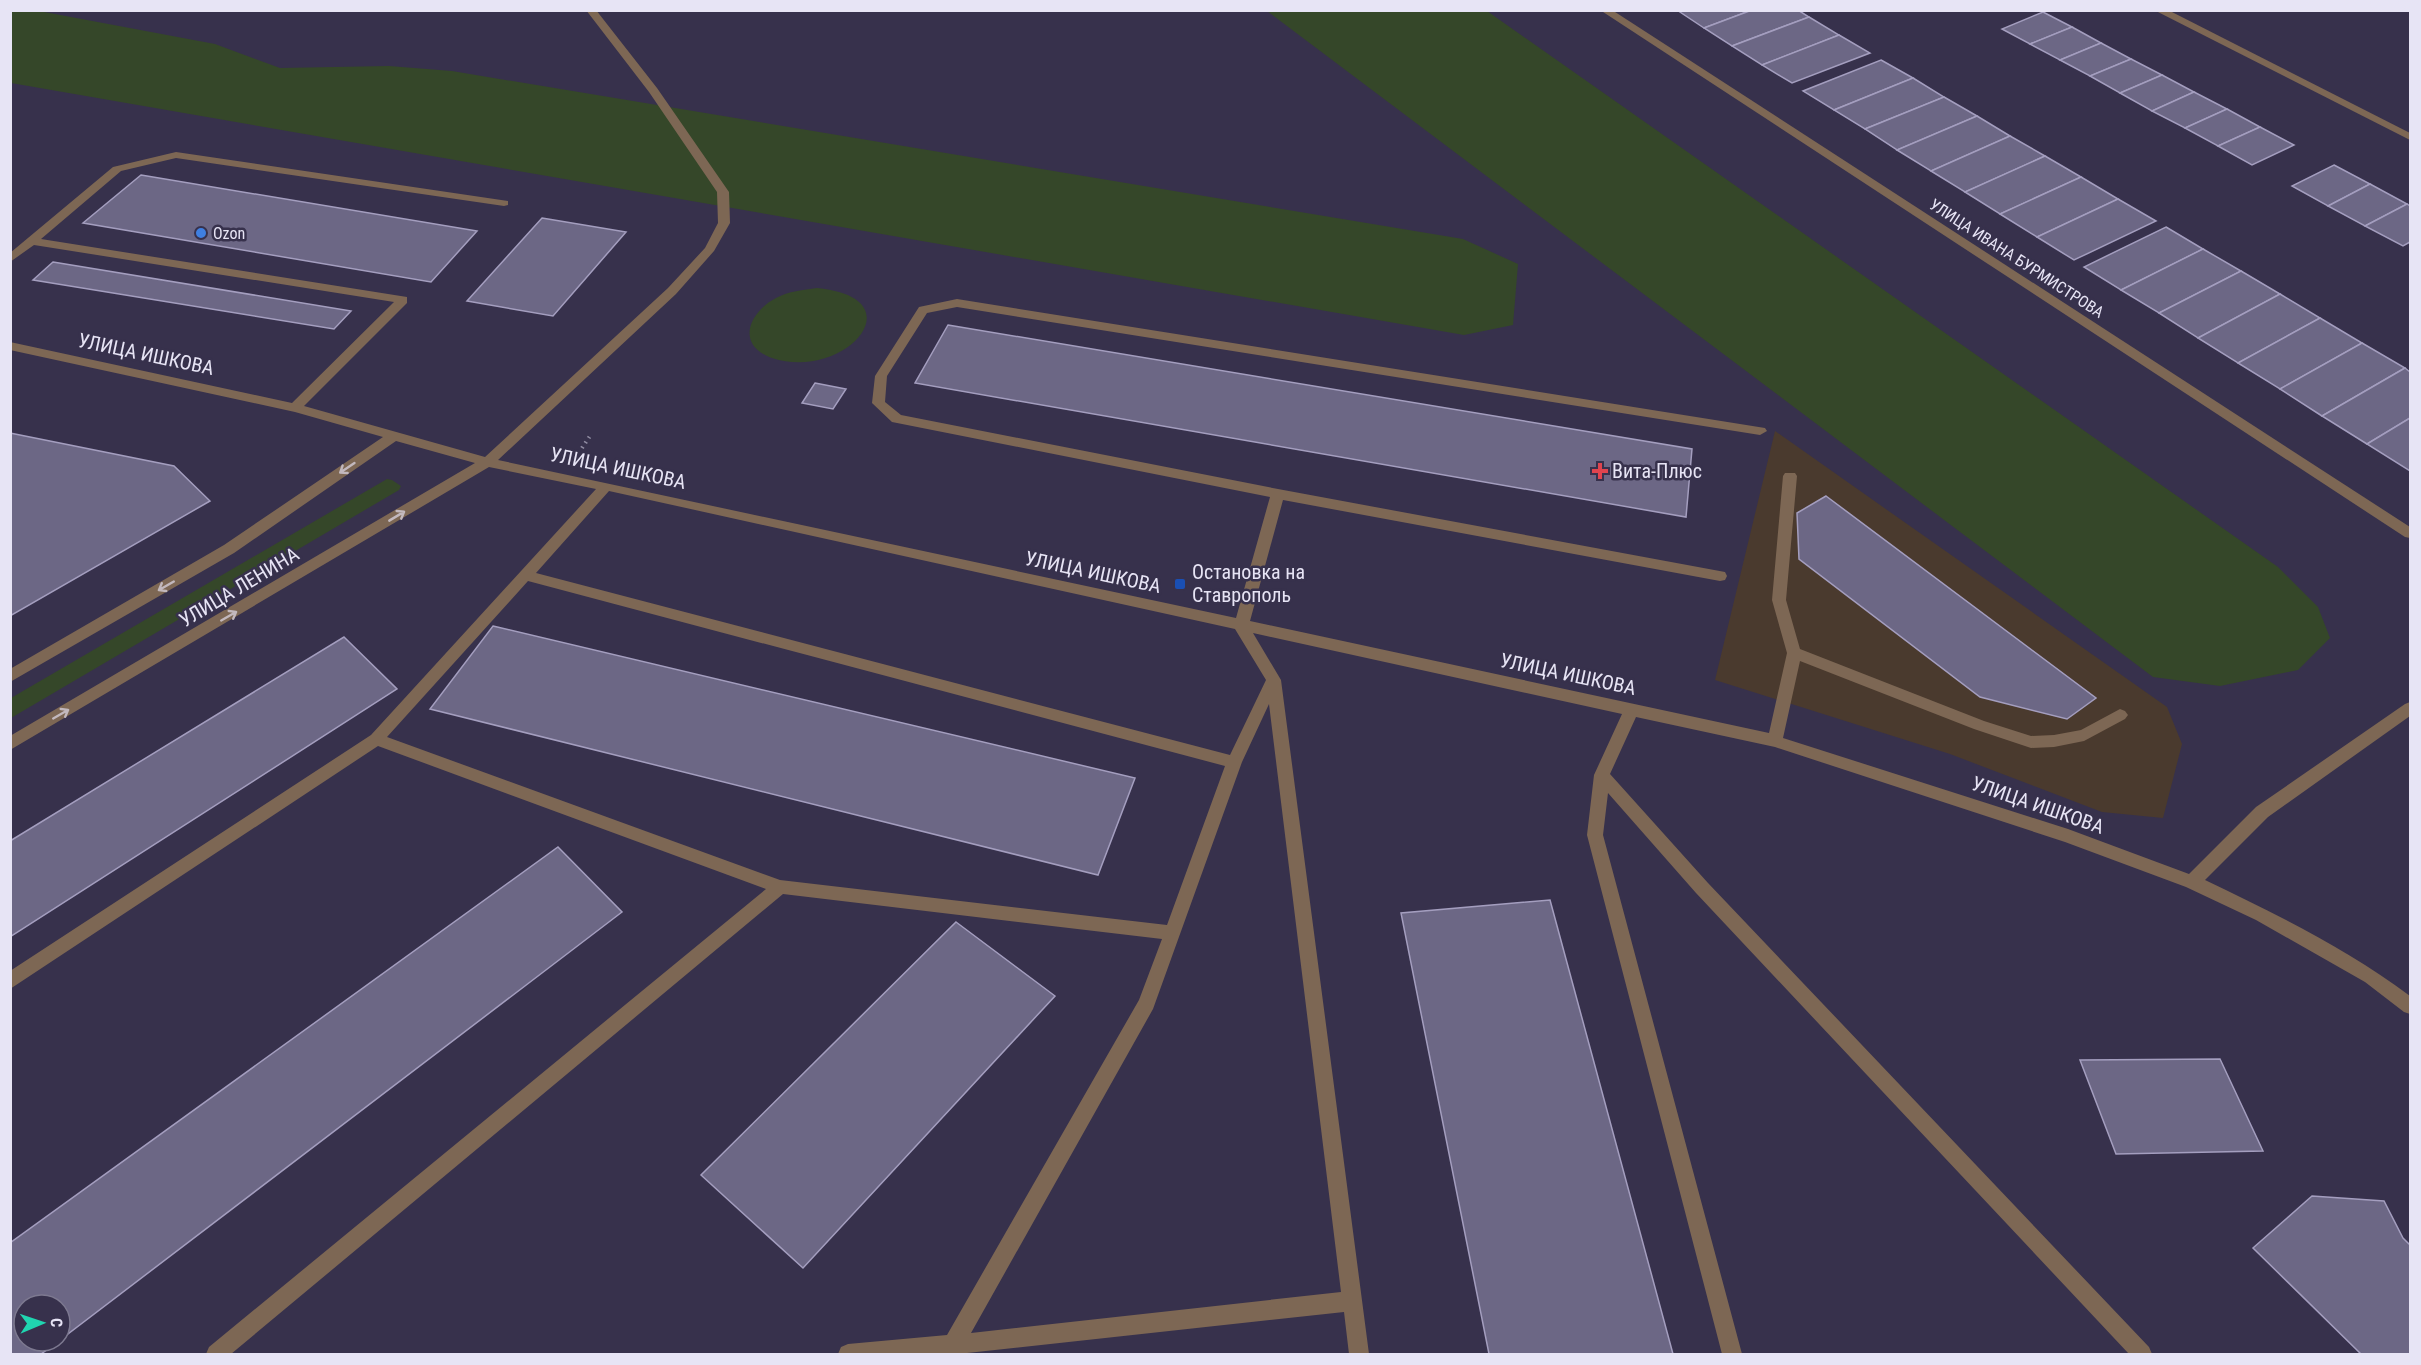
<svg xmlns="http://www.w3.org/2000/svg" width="2421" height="1365" font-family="'Roboto Condensed',sans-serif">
<rect width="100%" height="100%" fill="#37314c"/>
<polygon fill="#4a3a2e" points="1775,431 2167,707 2182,744 2163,818 2102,812 1950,754 1715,680"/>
<g fill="#354729">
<polygon points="10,11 39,11 215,44 280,68 389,66 452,71 1463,239 1518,264 1513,325 1464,335 11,83"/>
<polygon points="1267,11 1487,11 2278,567 2318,607 2330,638 2298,670 2220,686 2153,677"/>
<path d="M817 288C919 298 844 382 772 358 735 345 749 312 776 298 789 291 803 290 817 288Z"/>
<polygon points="387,479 392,480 401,486 399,490 11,718 11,698"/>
</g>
<g fill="#6c6785" stroke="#a49ebf" stroke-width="1.5">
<polygon points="1677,10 1752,10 1704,28"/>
<polygon points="1752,10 1798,10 1809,17 1732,46 1704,28"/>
<polygon points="2043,12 2072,27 2030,44 2002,29"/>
<polygon points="1809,17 1839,35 1762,65 1732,46"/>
<polygon points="2072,27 2101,43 2060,60 2030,44"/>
<polygon points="1839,35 1870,53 1792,83 1762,65"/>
<polygon points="2101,43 2131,59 2090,76 2060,60"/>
<polygon points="2131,59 2162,75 2120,93 2090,76"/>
<polygon points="1881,60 1913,78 1834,110 1803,91"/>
<polygon points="2162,75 2194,92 2152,111 2120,93"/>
<polygon points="1913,78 1944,97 1865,129 1834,110"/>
<polygon points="2194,92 2227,109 2185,128 2152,111"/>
<polygon points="1944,97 1977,116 1897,150 1865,129"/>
<polygon points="2227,109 2260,127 2218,146 2185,128"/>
<polygon points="1977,116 2010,136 1931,171 1897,150"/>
<polygon points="2260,127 2294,145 2252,165 2218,146"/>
<polygon points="2010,136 2045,156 1965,192 1931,171"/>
<polygon points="2045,156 2081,177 2000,214 1965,192"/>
<polygon points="2334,165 2370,184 2328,206 2292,186"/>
<polygon points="141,175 477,231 431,282 83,223"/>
<polygon points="2081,177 2118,199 2037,237 2000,214"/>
<polygon points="2370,184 2407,204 2365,226 2328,206"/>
<polygon points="2118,199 2156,221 2074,260 2037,237"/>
<polygon points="2407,204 2410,206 2410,242 2403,246 2365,226"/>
<polygon points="542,218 626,232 553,316 467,301"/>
<polygon points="2166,227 2203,249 2121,290 2084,267"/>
<polygon points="2203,249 2241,271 2159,313 2121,290"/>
<polygon points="53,262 351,311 334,329 33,280"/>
<polygon points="2241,271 2280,294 2198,338 2159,313"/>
<polygon points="2280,294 2320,318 2238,363 2198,338"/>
<polygon points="2320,318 2362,343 2280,389 2238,363"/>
<polygon points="948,325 1692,449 1686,517 915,383"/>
<polygon points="2362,343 2405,368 2322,416 2280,389"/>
<polygon points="2405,368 2410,372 2410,418 2367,444 2322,416"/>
<polygon points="815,383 846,389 833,409 802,403"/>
<polygon points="2410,418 2410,471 2367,444"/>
<polygon points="10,433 174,466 210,501 10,616"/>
<polygon points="1826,496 2096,698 2067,719 1980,697 1799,559 1797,513"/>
<polygon points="493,626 1135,778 1098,875 430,709"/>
<polygon points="344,637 397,689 10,937 10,841"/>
<polygon points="558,847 622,912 60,1340 60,1305 24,1305 24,1341 59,1341 41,1354 10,1354 10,1243"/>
<polygon points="1550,900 1673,1354 1489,1354 1401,913"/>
<polygon points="956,922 1055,996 803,1268 701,1175"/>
<polygon points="2220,1059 2263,1151 2116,1154 2080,1060"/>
<polygon points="2312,1196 2384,1201 2403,1238 2410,1245 2410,1354 2361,1354 2253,1248"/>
</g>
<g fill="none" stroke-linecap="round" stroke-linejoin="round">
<polyline stroke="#918da3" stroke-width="4" stroke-dasharray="1.5 4.5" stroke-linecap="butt" points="582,448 590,436"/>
<g fill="#7d6754" fill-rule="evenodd">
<path d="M586 10H596L657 88 729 192 730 223 714 251 676 294 498 460 1236 618 1270 497 892 422 872 403 875 376 919 307 957 299 1765 428 1767 431 1760 435 957 307 927 313 887 376 885 402 901 415 1278 489 1725 572 1727 576 1725 580 1720 581 1283 500 1250 621 1769 733 1787 653 1772 600 1783 476 1785 473H1795L1797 476 1786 600 1800 649 1984 721 2031 736 2054 735 2081 730 2120 709 2125 711 2128 715 2125 719 2084 741 2054 747 2031 748 1974 729 1800 661 1783 738 2068 829 2189 874 2256 807 2405 704 2410 702V716L2268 817 2205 880C2276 914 2347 949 2410 996V1014L2404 1012 2365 982 2256 920 2186 887 2065 842 1775 747 1636 717 1610 774 1708 883 2149 1347 2152 1354H2129L1696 893 1608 793 1603 835 1742 1354H1722L1587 835 1594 775 1622 714 1253 633 1281 680 1369 1354H1349L1344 1312 958 1354H838L841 1347 848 1344 947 1335 1139 1000 1162 939 783 894 231 1354H206L209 1347 766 889 378 746 10 989V971L371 735 596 489 489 467 10 750V736L475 463 396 441 234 553 10 682V669L224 545 383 437 295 412 10 350V342L292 403 394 302 34 245 10 262V253L113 167 176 152 508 201V205L504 206 176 158 121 171 41 239 407 297V303L304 406 485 457 668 288 705 248 718 223 717 192 649 92ZM609 491 1235 629 1266 680 1230 755 536 573ZM528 581 1225 766 1167 925 780 880 387 737ZM1269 704 1341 1292 971 1333 1153 1009 1242 762Z"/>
<polygon points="1600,10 1612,10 2410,527 2410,538 2405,537"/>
<polygon points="2154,10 2168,10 2410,133 2410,140"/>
</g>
</g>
<defs><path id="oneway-shaft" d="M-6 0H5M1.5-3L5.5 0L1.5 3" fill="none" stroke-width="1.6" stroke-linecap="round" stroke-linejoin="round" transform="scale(1.5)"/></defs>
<g stroke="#c2b8bd">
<use href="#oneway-shaft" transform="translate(347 468) rotate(146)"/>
<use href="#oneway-shaft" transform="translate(397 516) rotate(-31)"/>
<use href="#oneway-shaft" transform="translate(166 586) rotate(150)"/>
<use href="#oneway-shaft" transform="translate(229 616) rotate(-30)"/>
<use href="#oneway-shaft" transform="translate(61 714) rotate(-30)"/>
</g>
<circle fill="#3f7fe0" stroke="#37314c" stroke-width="2" cx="201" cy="233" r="6"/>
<path fill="#e0444e" stroke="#37314c" stroke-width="2" d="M1597 462h6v6h6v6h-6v6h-6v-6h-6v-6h6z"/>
<rect fill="#1a4fb4" stroke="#37314c" stroke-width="2" x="1174" y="578" width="12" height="12" rx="3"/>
<g text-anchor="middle" stroke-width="5" stroke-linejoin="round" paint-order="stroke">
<g font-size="16" fill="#e7e4f5" stroke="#37314c" text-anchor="start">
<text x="213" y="239">Ozon</text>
</g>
<g font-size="16" fill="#e7e4f5" stroke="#37314c">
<text transform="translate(2017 258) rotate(33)" y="6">УЛИЦА ИВАНА БУРМИСТРОВА</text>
</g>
<g font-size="20" fill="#e7e4f5" stroke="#37314c">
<text transform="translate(146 354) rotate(12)" y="7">УЛИЦА ИШКОВА</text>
<text transform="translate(618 468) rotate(12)" y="7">УЛИЦА ИШКОВА</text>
<text transform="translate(1093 572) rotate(12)" y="7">УЛИЦА ИШКОВА</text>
<text transform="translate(239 587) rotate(-31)" y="7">УЛИЦА ЛЕНИНА</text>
<text transform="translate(1568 674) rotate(12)" y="7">УЛИЦА ИШКОВА</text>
<text transform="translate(2038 805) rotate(19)" y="7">УЛИЦА ИШКОВА</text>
</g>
<g font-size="20" fill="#e7e4f5" stroke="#37314c" text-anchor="start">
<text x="1612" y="478">Вита-Плюс</text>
<text x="1192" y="579">Остановка на<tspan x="1192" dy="23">Ставрополь</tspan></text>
</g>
</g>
<rect width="2421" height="1365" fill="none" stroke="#e7e4f5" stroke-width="24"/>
<g transform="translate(42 1323) rotate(88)"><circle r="28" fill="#37314c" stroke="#7d7990" stroke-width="1.5"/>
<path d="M0-4.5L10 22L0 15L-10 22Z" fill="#20d5b0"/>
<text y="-9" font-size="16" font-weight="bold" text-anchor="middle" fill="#e7e4f5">С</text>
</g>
</svg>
